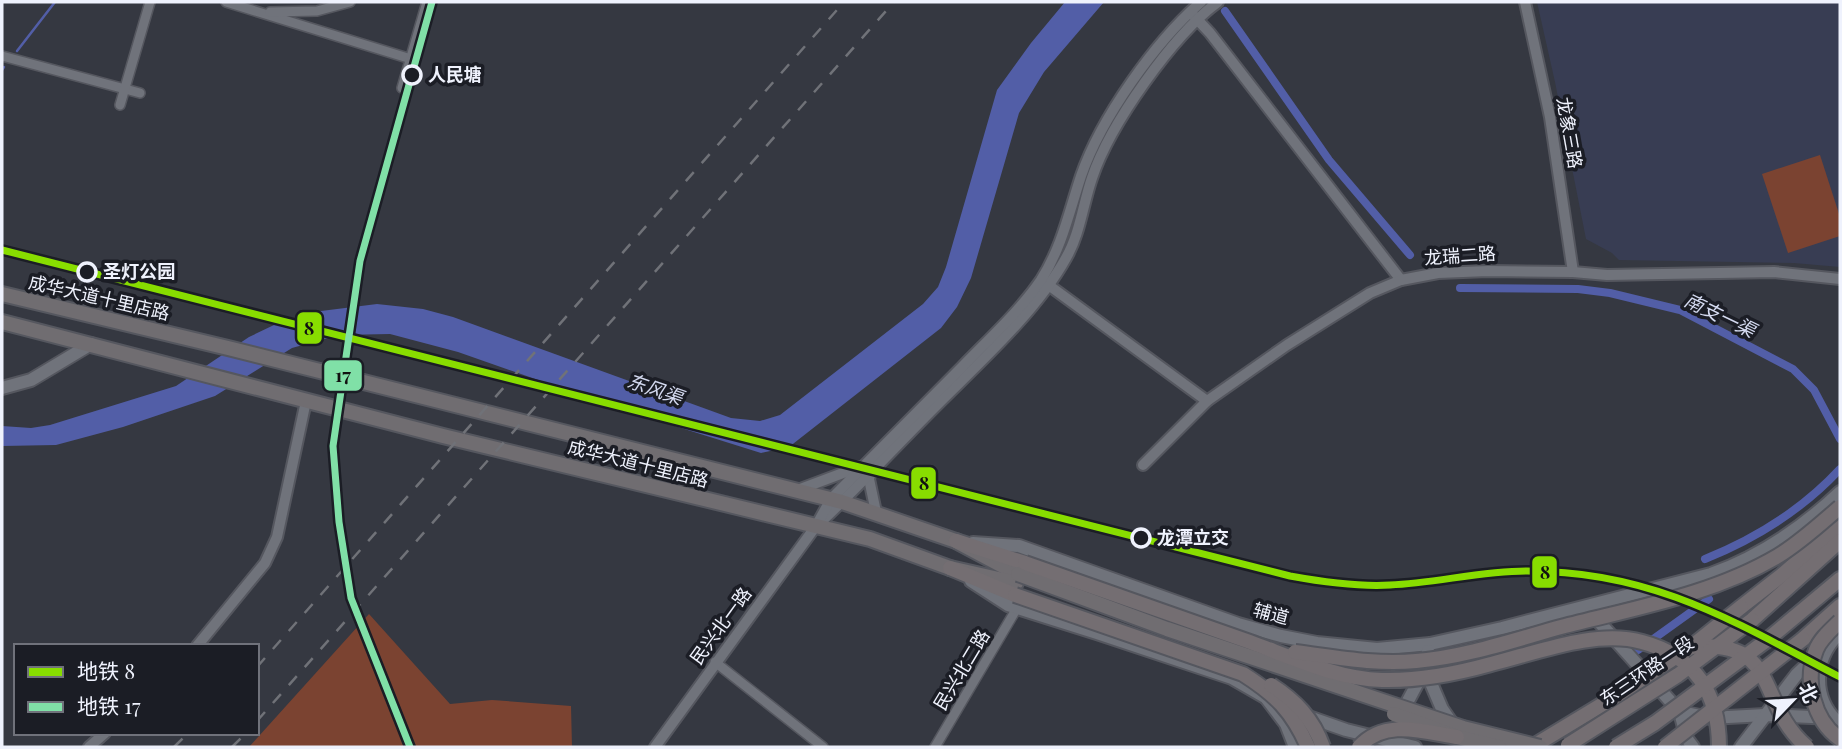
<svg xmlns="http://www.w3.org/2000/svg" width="1842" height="749" font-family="'Playfair Display','Noto Sans SC',serif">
<rect width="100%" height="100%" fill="#353841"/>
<polygon fill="#383d53" points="1537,2 1840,2 1840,267 1794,263 1619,260 1612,253 1586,239 1555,82"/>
<g fill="#7b4331">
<polygon points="1820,155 1840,217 1840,236 1788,253 1762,174"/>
<polygon points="369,614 450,704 492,700 571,706 572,747 249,747"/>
</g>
<polygon fill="#525ea7" points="1065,2 1104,2 1044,72 1019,113 971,278 957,307 941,328 789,447 761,453 627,411 458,352 390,334 339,335 292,348 215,396 123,427 56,445 2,446 2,426 31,428 50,425 176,386 249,337 274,325 313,312 377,304 423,309 453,317 731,418 760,421 780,415 923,304 938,287 946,267 997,90 1031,43"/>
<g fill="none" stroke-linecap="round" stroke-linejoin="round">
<g stroke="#525ea7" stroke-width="2.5">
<polyline points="17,51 55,2"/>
<polyline points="2,70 4,67"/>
</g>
<g stroke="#525ea7" stroke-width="8">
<polyline points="1225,11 1329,160 1410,255"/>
<polyline points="1460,288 1578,289 1610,293 1680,310 1793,369 1814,390 1840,439"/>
<path d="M1705 559C1757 538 1802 510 1840 469"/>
<polyline points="1638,650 1709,599"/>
</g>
<g stroke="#55575f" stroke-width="12">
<g id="minor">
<polyline points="226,2 411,59"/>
<polyline points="270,12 317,11 350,2"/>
<polyline points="2,56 140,93"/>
<polyline points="402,88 427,2"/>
<polyline points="120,105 150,2"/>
<polyline points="715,662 823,747"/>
<polyline points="935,747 1017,608"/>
</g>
</g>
<g stroke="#55575f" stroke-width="14">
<g id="tertiary">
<polyline points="1525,2 1550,117 1573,272"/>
<polyline points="1193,15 1210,33 1401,280"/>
<polyline points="1043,281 1207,401"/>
<polyline points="1143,465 1207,401 1287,345 1370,293 1401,280 1438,273 1488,271 1573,272 1607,275 1774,272 1840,279"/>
<polyline points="871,471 869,479 876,512"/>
<polyline points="795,491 859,467"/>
<path d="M823 520C862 483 898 444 936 406 979 363 1036 312 1066 258 1080 234 1083 204 1092 178 1110 124 1173 35 1218 2"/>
<polyline points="197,646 265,563 277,537 306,401"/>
<polyline points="89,747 105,733"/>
<path d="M655 747 816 526 831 499C875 455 918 411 962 367 989 339 1019 312 1041 280 1062 247 1069 212 1081 176 1101 118 1155 42 1201 2"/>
</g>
</g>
<g stroke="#55575f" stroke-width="16">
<g id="secondary">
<polyline points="2,388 31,380 91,344"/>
<path d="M973 543 1019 546 1238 624 1281 636 1317 643 1377 649 1430 644 1502 628 1711 574C1761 556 1802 528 1840 492"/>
<polyline points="971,581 1008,605 1097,633 1232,678 1265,697"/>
<polyline points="1591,613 1680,712 1687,739 1693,747"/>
<path d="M1840 633C1813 658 1811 699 1840 724"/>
<polyline points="1425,669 1442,709 1468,747"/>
<polyline points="1267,699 1286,724 1295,747"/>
<polyline points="1680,712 1710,718 1765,715 1833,718"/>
<polyline points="1401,714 1425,669 1428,651"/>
<polyline points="1303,715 1346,730 1415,747"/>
<polyline points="1741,747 1797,674 1833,640"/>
</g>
</g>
<g stroke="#55575f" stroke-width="18">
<g id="primary">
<polyline points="2,294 228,348 842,502 956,541 1018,574"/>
<polyline points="2,322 443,436 870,539 950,568 1016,583"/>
</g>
</g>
<g stroke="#55575f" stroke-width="18">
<g id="trunk">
<polyline points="956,541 1025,563"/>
<polyline points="950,568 1015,595"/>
<polyline points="1741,607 1782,575 1840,524"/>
<polyline points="1752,620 1840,541"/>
<polyline points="1803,639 1840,606"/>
<polyline points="1767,640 1840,579"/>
<polyline points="1532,747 1613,698"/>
</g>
</g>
<use href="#minor" stroke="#70737b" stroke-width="9"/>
<use href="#tertiary" stroke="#70737b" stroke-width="10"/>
<use href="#secondary" stroke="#70737b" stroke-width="12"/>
<use href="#primary" stroke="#706d71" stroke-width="14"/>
<use href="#trunk" stroke="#746e72" stroke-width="14"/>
<g stroke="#707278" stroke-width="2.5" stroke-dasharray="12 12" stroke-linecap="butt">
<polyline points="257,667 844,2"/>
<polyline points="257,721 894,2"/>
<polyline points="174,747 188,733"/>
<polyline points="232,747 246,733"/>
</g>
<g stroke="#55575f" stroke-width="18" stroke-linecap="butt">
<g id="primary-bridge">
<polyline points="1018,574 1167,629 1463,728 1540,747"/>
<polyline points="1394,714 1457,737 1499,747"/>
</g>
</g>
<g stroke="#55575f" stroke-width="18" stroke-linecap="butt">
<g id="trunk-bridge">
<path d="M1025 563C1100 589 1175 616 1250 642 1291 657 1337 679 1382 680 1419 681 1455 674 1491 664 1536 653 1596 629 1642 642 1695 656 1719 694 1719 747"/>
<path d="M1015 595 1243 674C1276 695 1292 711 1308 747"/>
<path d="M1840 621C1832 629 1820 639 1816 650 1804 681 1813 720 1840 739"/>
<path d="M1691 647C1782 639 1755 703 1807 747"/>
<path d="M1295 652C1335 657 1376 665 1416 661 1466 657 1514 640 1561 627 1634 608 1712 595 1778 556 1801 542 1820 524 1840 507"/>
<path d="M1271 685C1296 701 1313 719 1323 747"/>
<polyline points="1613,698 1691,647 1741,607"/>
<polyline points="1568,745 1678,675 1752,620"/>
<path d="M1359 747C1385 718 1424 732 1457 737"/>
<polyline points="1616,747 1655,723 1767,640"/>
<polyline points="1665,747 1803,639"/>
</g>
</g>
<use href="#primary-bridge" stroke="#706d71" stroke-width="14"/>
<use href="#trunk-bridge" stroke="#746e72" stroke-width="14"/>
<g stroke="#1b1d25" stroke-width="12">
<path id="metro-1" d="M2 250 1290 576C1323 582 1357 587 1390 585 1436 583 1481 571 1527 571 1653 571 1733 621 1840 677"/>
</g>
<g stroke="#1b1d25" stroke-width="12">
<polyline id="metro-2" points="410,747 351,598 339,522 333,446 360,261 432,2"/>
</g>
<use href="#metro-1" stroke="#8d0" stroke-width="7"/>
<use href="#metro-2" stroke="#80e0a7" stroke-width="7"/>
</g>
<g fill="#1b1d25" stroke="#eff2fd" stroke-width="3.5">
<circle cx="412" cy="75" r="9"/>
<circle cx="87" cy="272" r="9"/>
<circle cx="1141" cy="538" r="9"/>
</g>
<g text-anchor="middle" stroke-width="7" stroke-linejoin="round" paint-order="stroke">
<g font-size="18" font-weight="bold" fill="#eff2fd" stroke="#1b1d25" text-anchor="start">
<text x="428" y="81">人民塘</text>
<text x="103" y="278">圣灯公园</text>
<text x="1157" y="544">龙潭立交</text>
</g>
<g font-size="18" fill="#eff2fd" stroke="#1b1d25">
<text transform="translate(1569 133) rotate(80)" y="6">龙象三路</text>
<text transform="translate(1460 256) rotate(-4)" y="6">龙瑞二路</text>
<text transform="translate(99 298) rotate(13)" y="6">成华大道十里店路</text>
<text transform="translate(638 464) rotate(14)" y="6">成华大道十里店路</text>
<text transform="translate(1271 614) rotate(15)" y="6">辅道</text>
<text transform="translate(721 626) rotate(-54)" y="6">民兴北一路</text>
<text transform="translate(962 670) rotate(-59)" y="6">民兴北二路</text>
<text transform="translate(1647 671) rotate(-34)" y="6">东三环路一段</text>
</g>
<g font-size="19" font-style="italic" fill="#d4daf0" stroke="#1b1d25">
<text transform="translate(1720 315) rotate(26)" y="7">南支一渠</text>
<text transform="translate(655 389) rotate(19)" y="7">东风渠</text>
</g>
</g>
<g stroke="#1b1d25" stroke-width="2.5">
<rect x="296" y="311" width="27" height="34" rx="7" fill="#8d0"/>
<rect x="323" y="359" width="40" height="33" rx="7" fill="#80e0a7"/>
<rect x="910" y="466" width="27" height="34" rx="7" fill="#8d0"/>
<rect x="1531" y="555" width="27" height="34" rx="7" fill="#8d0"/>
</g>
<g font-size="19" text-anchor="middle" font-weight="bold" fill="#111">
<text x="309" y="335">8</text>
<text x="343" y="382">17</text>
<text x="924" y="490">8</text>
<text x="1545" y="579">8</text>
</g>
<rect width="1842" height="749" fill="none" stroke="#eff2fd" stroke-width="7"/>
<rect x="14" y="644" width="245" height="91" fill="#1b1d25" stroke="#70727b" stroke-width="2"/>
<rect x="28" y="667" width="35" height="10" fill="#88dd00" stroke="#70727b" stroke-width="2"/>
<text x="77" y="679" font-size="21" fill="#eff2fd">地铁 8</text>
<rect x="28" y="702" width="35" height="10" fill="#80e0a7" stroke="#70727b" stroke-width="2"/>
<text x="77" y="714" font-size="21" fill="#eff2fd">地铁 17</text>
<g transform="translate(1793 700) rotate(65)" stroke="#1b1d25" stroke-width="5" paint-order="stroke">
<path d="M0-5L12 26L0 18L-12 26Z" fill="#eff2fd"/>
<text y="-10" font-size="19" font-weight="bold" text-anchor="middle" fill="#eff2fd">北</text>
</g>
</svg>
